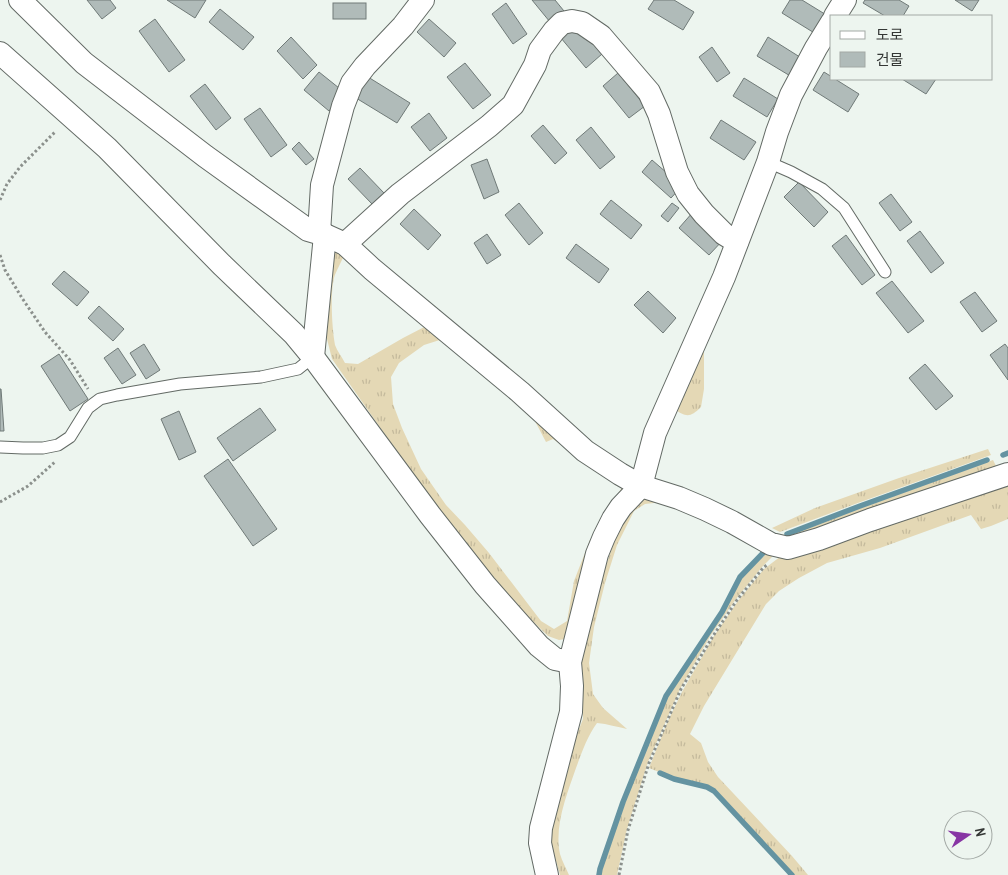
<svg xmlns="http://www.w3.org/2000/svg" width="1008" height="875" font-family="'Archivo Narrow','Noto Sans KR',sans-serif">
<defs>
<pattern id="grass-tufts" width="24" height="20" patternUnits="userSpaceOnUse" patternTransform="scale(1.25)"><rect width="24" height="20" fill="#e4d8b5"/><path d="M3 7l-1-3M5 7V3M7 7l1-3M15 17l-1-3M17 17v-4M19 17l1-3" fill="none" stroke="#c4ba9c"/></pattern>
</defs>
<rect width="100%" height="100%" fill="#edf5ef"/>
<g fill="url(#grass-tufts)">
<path d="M330 245 345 253C342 261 336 271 334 278 330 295 332 329 335 345 337 351 342 357 345 363L358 364 403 338 430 324 446 338 424 345 399 363 391 377 393 404 402 428 421 469 446 505 465 525 489 553 541 621 554 629 567 621 574 581 590 540 604 520 622 487 553 439 546 442 527 406 632 486 571 638 559 640 548 636 513 602 424 490 332 359 326 335Z"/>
<path d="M704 343V389L701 407C690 418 686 417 674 409Z"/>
<polygon points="988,449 991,455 855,504 780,532 772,528 815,508 899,478"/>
<polygon points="993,460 999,472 808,541 789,535 861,508"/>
<polygon points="1008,480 1008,519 991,526 981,529 971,515 880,548 827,563 799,578 779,591 766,604 704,706 690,734 701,743 708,762 718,777 792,856 808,875 794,875 715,790 708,786 674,778 649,768 667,723 683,690 714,636 738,601 764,569 785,553 796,555 806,555 884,524"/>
<path d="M648 494 663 502 645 504 634 511 617 545 605 583 594 627 589 663 593 694 603 708 627 729C617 727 608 724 597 723 587 737 582 752 576 768 567 794 554 826 560 854 562 861 566 868 569 875H560L549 836 577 734 583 719V701L580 679 581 657 598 588 618 531 627 515Z"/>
<polygon points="773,547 781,548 762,567 736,599 711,635 680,689 648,762 627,829 617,875 600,875 601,869 624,802 667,697 723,613 741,578"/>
</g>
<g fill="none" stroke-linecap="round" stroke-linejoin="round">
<g stroke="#6493a1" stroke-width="5.5">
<polyline points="1003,455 1008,453"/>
<polyline points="787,534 860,506 987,460"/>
<polyline points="660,773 674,779 707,787 714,791 792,875"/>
<polyline points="599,875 600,869 623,802 666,696 722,612 740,577 766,550"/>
</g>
</g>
<g fill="#b0bbb9" stroke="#707a78">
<polygon points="87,0 110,0 116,8 102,19"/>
<polygon points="167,0 206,0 195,18"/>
<polygon points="532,0 555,0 564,11 550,22"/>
<polygon points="654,0 674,0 694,12 683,30 648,9"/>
<polygon points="790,0 802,0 828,16 816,34 782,13"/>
<polygon points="865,0 899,0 909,6 903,16 885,16 863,3"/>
<polygon points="955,0 979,0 972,11"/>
<rect x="333" y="3" width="33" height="16"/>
<polygon points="506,3 527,34 513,44 492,14"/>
<polygon points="220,9 254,37 243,50 209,22"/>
<polygon points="155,19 185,60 169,72 139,31"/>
<polygon points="429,19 456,43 444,57 417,32"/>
<polygon points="577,25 602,54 586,68 561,38"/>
<polygon points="291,37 317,65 303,79 277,51"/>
<polygon points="768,37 803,59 792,77 757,56"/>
<polygon points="712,47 730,73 717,82 699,57"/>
<polygon points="465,63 491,95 473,109 447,77"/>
<polygon points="319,72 344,92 329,111 304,90"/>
<polygon points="824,72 832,77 832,79 835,79 859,94 848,112 813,90"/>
<polygon points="618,73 645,106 629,118 603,86"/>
<polygon points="368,77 410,103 397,123 356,98"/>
<polygon points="744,78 778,99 767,117 733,96"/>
<polygon points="902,79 936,79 926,94"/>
<polygon points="205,84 231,118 216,130 190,96"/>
<polygon points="260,108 287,145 271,157 244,119"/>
<polygon points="429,113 447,138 430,151 411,127"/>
<polygon points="721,120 756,142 744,160 710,138"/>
<polygon points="543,125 567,153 555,164 531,136"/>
<polygon points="591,127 615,157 600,169 576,140"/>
<polygon points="299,142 314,159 306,165 292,149"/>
<polygon points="487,159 499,192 484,199 471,165"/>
<polygon points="652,160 682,186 671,198 642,172"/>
<polygon points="360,168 384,193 372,204 348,179"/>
<polygon points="799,182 828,212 814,227 784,197"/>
<polygon points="891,194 912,222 900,231 879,203"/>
<polygon points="611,200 642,225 631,239 600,214"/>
<polygon points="519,203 543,233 529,245 505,215"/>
<polygon points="672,203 679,208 668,222 661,216"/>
<polygon points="414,209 441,235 428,250 400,224"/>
<polygon points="693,212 724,239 709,255 679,228"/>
<polygon points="920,231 944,263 931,273 907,241"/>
<polygon points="487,234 501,255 487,264 474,243"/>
<polygon points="846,235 875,275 862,285 832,246"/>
<polygon points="576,244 609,269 599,283 566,258"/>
<polygon points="64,271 89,292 77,306 52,284"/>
<polygon points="892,281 924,321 908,333 876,293"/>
<polygon points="648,291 676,318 663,333 634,305"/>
<polygon points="975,292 997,321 982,332 960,302"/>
<polygon points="99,306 124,329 113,341 88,318"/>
<polygon points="144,344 160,370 146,379 130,353"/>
<polygon points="1005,344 1008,348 1008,380 990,355"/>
<polygon points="118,348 136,375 122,384 104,358"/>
<polygon points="59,354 88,399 70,411 41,366"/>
<polygon points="925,364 953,396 936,410 909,378"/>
<polygon points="0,389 1,389 4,431 0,431"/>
<polygon points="260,408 276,430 233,461 217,438"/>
<polygon points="179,411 196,452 179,460 161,419"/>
<polygon points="228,459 277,529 253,546 204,476"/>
</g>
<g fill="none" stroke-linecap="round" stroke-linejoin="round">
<g stroke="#636a65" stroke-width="13">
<g id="lane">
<polyline points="768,162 791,172 822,189 844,208 885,272"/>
<polyline points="0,447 23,448 43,448 58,445 70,437 88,408 100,399 117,395 180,384 261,377 298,369 313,357"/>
</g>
</g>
<g stroke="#636a65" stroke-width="24">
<g id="street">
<polyline points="20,0 84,63 205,156 308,230 325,235 345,244 372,269 520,392 585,451 620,474 641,486 679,498 705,509 732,522 771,544 788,548 819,539 870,520 1008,474"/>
<polyline points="835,16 845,0"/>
<polyline points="0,53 107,148 222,265 294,334 313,357 430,515 485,585 539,646 555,659 570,662"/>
<polyline points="319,233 322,185 343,106 352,83 365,66 403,26 423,0"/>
<polyline points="345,244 400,194 489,126 513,105 535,65 540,50 554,31 562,23 572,21 582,23 601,36 649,92 659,114 677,172 688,194 704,214 724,234 737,242"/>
<polyline points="313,357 325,235"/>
<polyline points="547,875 540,843 541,828 571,712 572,686 570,662 597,554 604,537 613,519 621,507 641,486 655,433 724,277 768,162 777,132 791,95 816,48 832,22"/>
</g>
</g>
<g stroke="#8b908c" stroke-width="3" stroke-dasharray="2.5 2.5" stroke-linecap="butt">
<polyline points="0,200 7,184 20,167 56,131"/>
<polyline points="0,255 5,270 22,298 45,332 70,360 88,389"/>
<polyline points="0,502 28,486 56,461"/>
<polyline points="619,875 628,830 649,763 681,689 713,636 737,600 763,568 768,564"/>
</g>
<use href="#lane" stroke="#fff" stroke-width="11"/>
<use href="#street" stroke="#fff" stroke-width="22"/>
</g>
<rect x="830" y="15" width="162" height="65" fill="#edf5ef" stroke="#a3a9a5"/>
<rect x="840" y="31" width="25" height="8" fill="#ffffff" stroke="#a3a9a5"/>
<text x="876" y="40" font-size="15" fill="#343735">도로</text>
<rect x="840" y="52" width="25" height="15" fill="#b0bbb9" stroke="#a3a9a5"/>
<text x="876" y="65" font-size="15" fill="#343735">건물</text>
<g transform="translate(968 835) rotate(77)"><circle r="24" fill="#edf5ef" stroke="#a3a9a5"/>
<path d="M0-4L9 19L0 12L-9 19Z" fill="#8735a4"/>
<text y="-8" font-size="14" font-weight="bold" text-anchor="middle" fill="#343735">N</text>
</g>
</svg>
